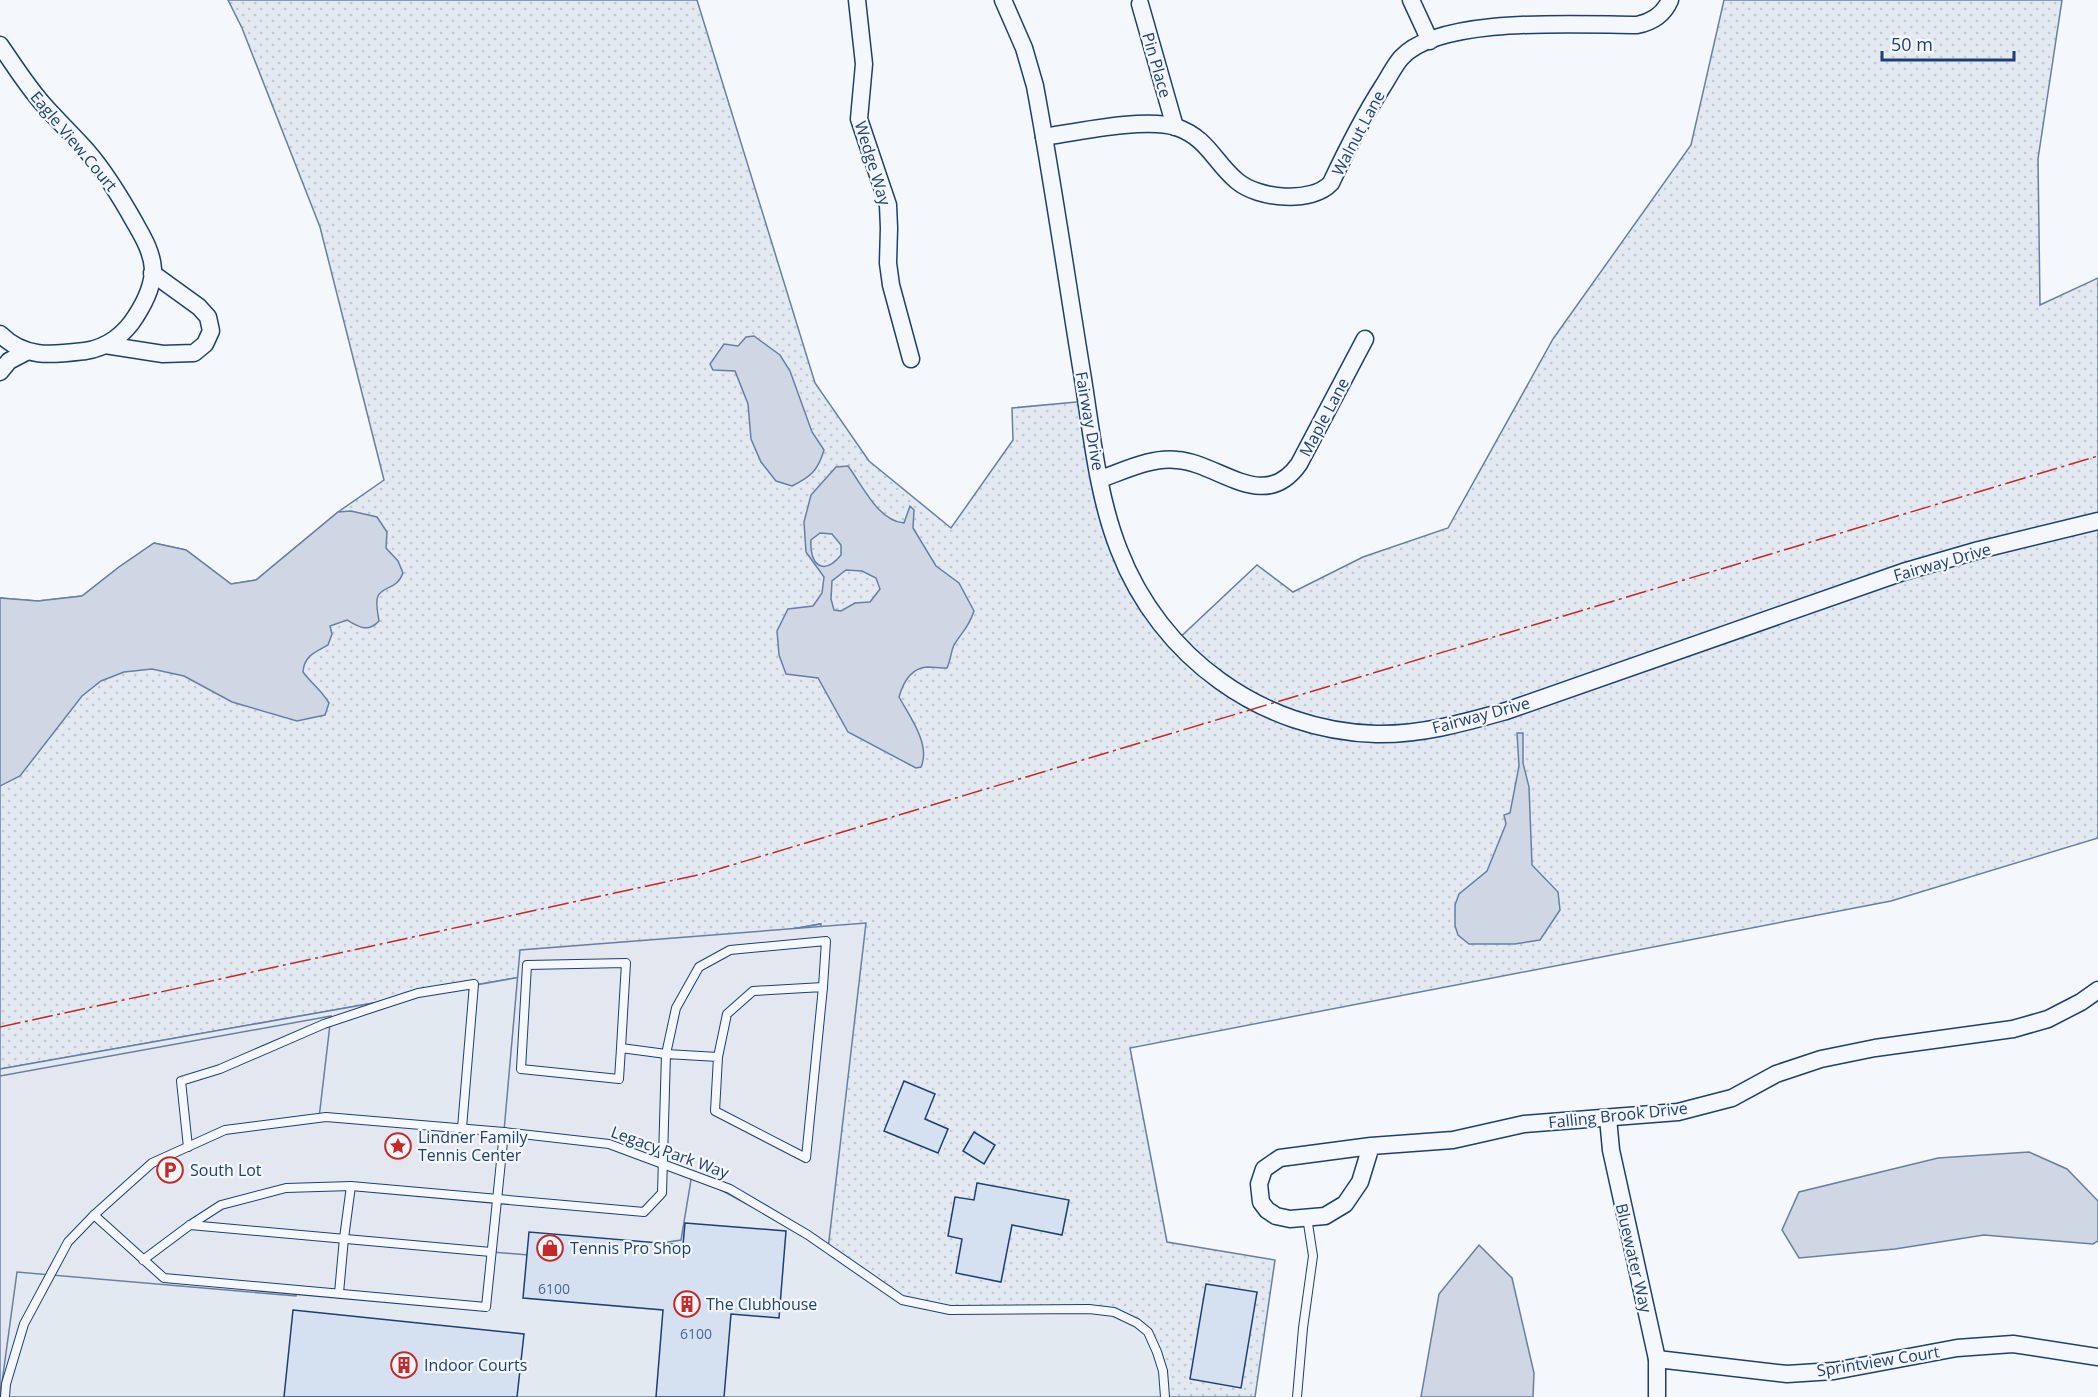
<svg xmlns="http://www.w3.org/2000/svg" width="2098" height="1397" font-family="'Open Sans',sans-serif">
<defs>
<pattern id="grass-dots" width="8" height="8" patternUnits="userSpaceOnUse" patternTransform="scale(1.5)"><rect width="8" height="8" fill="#e3e9f0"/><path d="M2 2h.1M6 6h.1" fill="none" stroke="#c2c9d1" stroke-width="1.8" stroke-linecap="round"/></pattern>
</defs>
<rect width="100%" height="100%" fill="#f4f7fb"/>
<polygon fill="url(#grass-dots)" stroke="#687fa3" stroke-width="1.5" points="228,0 697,0 815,383 869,461 951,528 1013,440 1012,408 1087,401 1113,534 1175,642 1257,565 1293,592 1363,557 1448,528 1553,339 1691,145 1724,0 2062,0 2038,159 2040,305 2098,278 2098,838 1891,901 1130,1048 1167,1242 1275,1260 1255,1397 1165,1397 950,1310 902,1300 786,1222 820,924 0,1069 0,598 38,601 82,596 119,567 154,543 186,550 231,584 256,580 338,512 384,480 320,227 242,28"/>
<polygon fill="#e3e9f0" stroke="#687fa3" stroke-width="1.5" points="821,924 787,1222 902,1300 950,1310 1114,1312 1148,1332 1163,1371 1165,1397 0,1397 0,1069"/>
<polygon fill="#e3e8f0" stroke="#687fa3" stroke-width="1.5" points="866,923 828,1249 692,1174 681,1240 668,1242 646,1265 492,1252 486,1307 297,1290 296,1296 17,1272 0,1397 0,1076 331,1016 319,1118 504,1131 520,950"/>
<g fill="#cfd7e4" stroke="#687fa3" stroke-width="1.5" fill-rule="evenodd">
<path d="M754 336 780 355 790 371 812 432 824 450C818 471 810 477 792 486L776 481 761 462 751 439 748 404 735 371 713 370 710 364 724 344 738 346 746 337Z"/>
<path d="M848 466C863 486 878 521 904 523L910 506 914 510 913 528 936 566 959 583 974 611C968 629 963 630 954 645 951 651 951 659 947 668 940 668 933 667 927 667 911 668 903 683 899 697 910 717 931 745 921 767L916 768 848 732 818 678 786 674 779 655 777 631 788 609 813 606 822 593 824 577 806 552 804 522 811 495 836 467ZM820 533 832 534 841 545V555C823 577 809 564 811 540ZM846 570 862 571 876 578 880 589 870 602 855 603 841 611 834 610 831 599 832 581Z"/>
<path d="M351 511 377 517 387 532 386 548 398 561 403 573C397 590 382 586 378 596 375 602 378 614 379 621 368 633 359 627 347 620L330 626 332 634 328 645C315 652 304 656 303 672 312 684 321 690 329 703L325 715 297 721 232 702 184 676 152 669 124 672 101 681 82 696 20 776 0 786V598L38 601 82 596 119 567 154 543 186 550 231 584 256 580 338 512Z"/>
<polygon points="1517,733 1523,733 1523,763 1529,787 1532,865 1558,892 1560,910 1540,940 1515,944 1469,944 1458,935 1455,926 1455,905 1459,894 1487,871 1506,824 1504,815 1510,813 1519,766"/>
<polygon points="2029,1152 2067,1169 2098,1201 2098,1241 2093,1244 1984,1235 1895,1249 1799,1258 1782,1230 1799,1192 1938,1158"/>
<polygon points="1479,1245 1512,1278 1534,1373 1533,1397 1421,1397 1439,1294"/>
</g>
<g fill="#d5e0f0" stroke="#1d3f73" stroke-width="1.5">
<polygon points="904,1081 935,1094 925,1119 948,1129 938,1153 884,1131"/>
<polygon points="974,1132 995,1145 984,1164 963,1151"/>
<polygon points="977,1183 1069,1200 1062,1235 1012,1225 1001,1282 956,1273 962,1239 948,1236 955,1197 974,1200"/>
<polygon points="685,1223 786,1231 779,1318 731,1314 724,1397 656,1397 663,1310 523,1298 529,1232 683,1245"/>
<polygon points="1206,1284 1257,1292 1241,1388 1190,1379"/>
<polygon points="293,1310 524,1334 517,1397 284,1397"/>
</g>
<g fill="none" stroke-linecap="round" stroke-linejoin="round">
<g stroke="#1d3f73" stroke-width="10">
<g id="service">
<polyline points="621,1048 626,963 527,965 521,1069 619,1079 621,1048 666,1054 676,1008 699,967 730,950 826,941 823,987"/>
<polyline points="188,1147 181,1081 220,1069 324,1024 375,1007 418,993 474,984 462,1128"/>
<polyline points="94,1215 164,1278 486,1307 504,1132"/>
<polyline points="190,1225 491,1252"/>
<polyline points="143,1260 190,1225 221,1205 286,1188 351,1186 644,1212 662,1193 666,1054 718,1057 715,1111 806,1158 823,987 753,991 727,1014 718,1057"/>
<polyline points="339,1293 344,1238 351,1186"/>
<polyline points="5,1397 6,1384 24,1324 68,1242 94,1215 152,1163 225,1130 326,1117 504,1132 609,1144 730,1189 808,1235 902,1300 950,1310 1089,1309 1114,1312 1137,1323 1148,1332 1157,1352 1163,1371 1165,1397"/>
<polyline points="1297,1397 1303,1328 1313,1256 1307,1217"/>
</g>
</g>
<g stroke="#1d3f73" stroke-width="19">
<g id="minor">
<polyline points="857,0 864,64 859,119 888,205 889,228 888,263 891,285 911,359"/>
<path d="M1003 0 1024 48 1035 86C1053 183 1067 282 1083 379 1092 436 1098 497 1119 550 1160 657 1262 731 1376 734 1421 735 1463 723 1506 711L1903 572 1979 550 2098 521"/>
<polyline points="1411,0 1430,41"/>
<polyline points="1140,4 1175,127"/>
<path d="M0 45C14 65 27 86 43 104 57 120 73 135 87 151 106 173 121 198 135 223 143 237 152 252 153 269 153 286 145 302 136 316 125 334 107 348 85 351 52 355 25 359 0 334"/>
<path d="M1044 137C1077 132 1146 117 1176 127 1208 138 1214 162 1237 181 1258 199 1312 204 1331 183 1347 149 1363 117 1383 86 1389 77 1394 66 1401 58 1439 15 1582 25 1637 25 1652 22 1664 14 1670 0"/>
<polyline points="105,345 163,354 194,353 205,344 211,331 208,317 199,307 152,273"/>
<polyline points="0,372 9,361 26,352"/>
<path d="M1100 479C1124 471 1151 457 1177 460 1219 463 1264 514 1299 464L1365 339"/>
<polyline points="1608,1118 1611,1150 1657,1359 1657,1397"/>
<polyline points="1371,1146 1360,1182 1345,1204 1325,1216 1290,1219 1276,1216 1267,1210 1261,1202 1259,1184 1264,1169 1280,1158 1371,1146 1453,1140 1524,1124 1678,1112 1732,1098 1776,1074 1821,1059 1875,1048 2013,1029 2048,1019 2081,1002 2098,990"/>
<polyline points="1657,1359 1787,1374 1834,1371 1957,1348 2013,1344 2098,1357"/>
</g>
</g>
<use href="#service" stroke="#f4f7fb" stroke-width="8"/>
<use href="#minor" stroke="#f4f7fb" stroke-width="16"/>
<polyline stroke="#c62828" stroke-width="1.5" stroke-dasharray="21 4.5 3 4.5" stroke-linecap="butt" points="0,1027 702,874 2098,456"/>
</g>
<defs>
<g id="sight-ring" transform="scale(1.35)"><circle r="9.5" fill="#f4f7fb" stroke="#c62828" stroke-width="1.5"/><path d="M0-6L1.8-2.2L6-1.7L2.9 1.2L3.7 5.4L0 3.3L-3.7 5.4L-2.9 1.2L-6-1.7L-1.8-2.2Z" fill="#c62828"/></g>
<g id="parking-ring" transform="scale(1.35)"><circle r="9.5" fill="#f4f7fb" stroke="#c62828" stroke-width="1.5"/><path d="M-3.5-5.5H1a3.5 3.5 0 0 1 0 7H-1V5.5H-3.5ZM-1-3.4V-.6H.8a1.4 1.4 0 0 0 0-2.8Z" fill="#c62828"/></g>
<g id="shop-ring" transform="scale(1.35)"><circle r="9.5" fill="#f4f7fb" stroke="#c62828" stroke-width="1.5"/><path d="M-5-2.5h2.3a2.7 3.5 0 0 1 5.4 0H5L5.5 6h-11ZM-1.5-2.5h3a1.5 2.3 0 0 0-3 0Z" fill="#c62828"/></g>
<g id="building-ring" transform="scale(1.35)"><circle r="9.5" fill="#f4f7fb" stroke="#c62828" stroke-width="1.5"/><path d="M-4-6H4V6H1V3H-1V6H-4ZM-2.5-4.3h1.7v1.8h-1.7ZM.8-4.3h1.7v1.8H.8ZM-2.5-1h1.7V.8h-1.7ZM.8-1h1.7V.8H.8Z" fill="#c62828"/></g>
</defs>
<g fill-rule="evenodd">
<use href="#sight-ring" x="398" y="1146"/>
<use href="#parking-ring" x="170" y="1170"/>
<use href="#shop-ring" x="550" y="1248"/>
<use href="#building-ring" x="687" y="1304"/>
<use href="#building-ring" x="404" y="1365"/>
</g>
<g text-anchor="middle" stroke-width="4.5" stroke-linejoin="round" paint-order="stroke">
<g font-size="14" fill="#4b6792">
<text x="554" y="1294">6100</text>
<text x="696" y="1339">6100</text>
</g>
<g font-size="16" fill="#1d3f73" stroke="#f4f7fb">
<text transform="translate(1157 65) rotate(74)" y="6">Pin Place</text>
<text transform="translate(1358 133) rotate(-62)" y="6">Walnut Lane</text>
<text transform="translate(74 141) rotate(50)" y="6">Eagle View Court</text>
<text transform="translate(873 163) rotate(73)" y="6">Wedge Way</text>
<text transform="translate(1324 417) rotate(-62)" y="6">Maple Lane</text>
<text transform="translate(1090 421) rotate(80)" y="6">Fairway Drive</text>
<text transform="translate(1942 562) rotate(-16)" y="6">Fairway Drive</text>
<text transform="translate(1481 715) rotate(-15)" y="6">Fairway Drive</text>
<text transform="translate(1618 1115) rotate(-6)" y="6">Falling Brook Drive</text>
<text transform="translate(670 1152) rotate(20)" y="6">Legacy Park Way</text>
<text transform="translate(1634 1258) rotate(77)" y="6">Bluewater Way</text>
<text transform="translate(1878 1361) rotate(-9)" y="6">Sprintview Court</text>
</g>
<g font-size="16" fill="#1d3f73" stroke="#f4f7fb" text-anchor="start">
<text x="418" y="1143">Lindner Family<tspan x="418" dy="18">Tennis Center</tspan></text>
<text x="190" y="1176">South Lot</text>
<text x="570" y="1254">Tennis Pro Shop</text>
<text x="706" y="1310">The Clubhouse</text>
<text x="424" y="1371">Indoor Courts</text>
</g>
</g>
<path d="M1882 51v9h132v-9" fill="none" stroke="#1d3f73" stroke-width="3"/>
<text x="1891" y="51" font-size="18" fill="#1d3f73" stroke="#f4f7fb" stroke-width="4.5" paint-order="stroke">50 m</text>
</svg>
